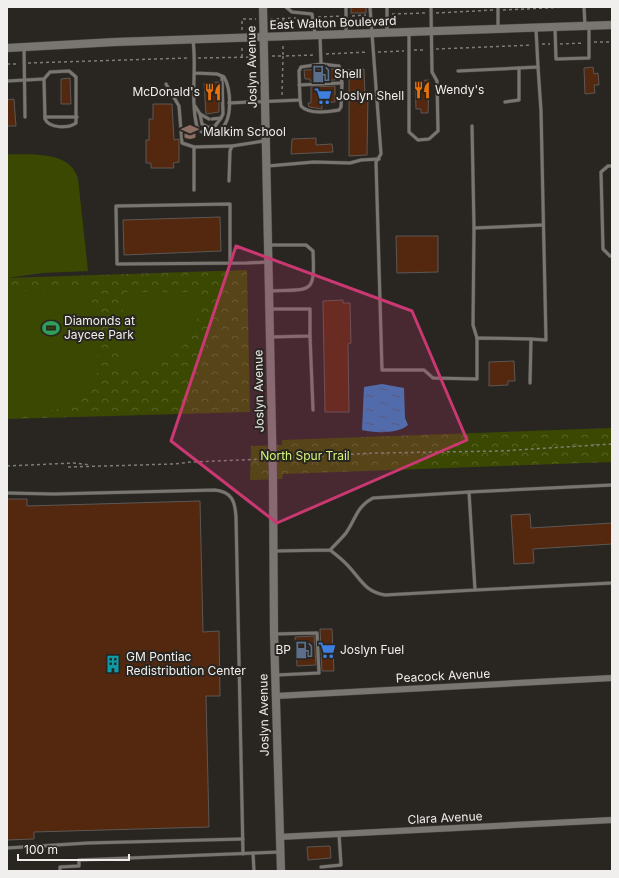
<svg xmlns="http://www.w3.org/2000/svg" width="619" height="878" font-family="Inter,sans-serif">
<defs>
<pattern id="forest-crowns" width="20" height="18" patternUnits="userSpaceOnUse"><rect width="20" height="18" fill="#3b4802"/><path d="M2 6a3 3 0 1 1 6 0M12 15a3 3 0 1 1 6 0" fill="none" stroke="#586327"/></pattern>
<pattern id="water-ripples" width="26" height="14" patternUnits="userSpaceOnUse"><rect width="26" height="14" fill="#3578ba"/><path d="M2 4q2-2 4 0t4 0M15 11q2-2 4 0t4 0" fill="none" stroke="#3e6286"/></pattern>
</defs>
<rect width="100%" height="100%" fill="#292622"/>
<g fill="url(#forest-crowns)">
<polygon points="247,270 250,412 7,419 7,278"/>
<polygon points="612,428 612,462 283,474 282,479 250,480 251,446 282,445 282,440"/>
</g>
<g fill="#3b4802">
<path d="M7 154C31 155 69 150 78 178L88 271 43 273 7 278Z"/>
<path d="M89 284C92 306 103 364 95 382 92 388 87 396 82 399 68 410 26 414 7 417V291H46Z"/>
<path d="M127 292H200C201 341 171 371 121 370L123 296Z"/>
</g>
<path fill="url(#water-ripples)" d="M382 384 404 388 405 418 408 425C399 434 374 433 362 430L364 387Z"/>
<g fill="#53280f" stroke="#5c5754">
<rect x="351" y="7" width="15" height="6"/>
<polygon points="593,67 594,74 598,73 599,85 594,85 595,93 585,94 584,68"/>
<polygon points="336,69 338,78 335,78 335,80 310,81 310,79 305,79 304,70"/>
<polygon points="364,69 365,94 368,94 367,155 349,156 349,79 344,78 343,70"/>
<polygon points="70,78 71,104 61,104 61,79"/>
<polygon points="429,80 428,113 421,113 421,109 416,109 415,81"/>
<polygon points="219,82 219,112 206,114 204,83"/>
<polygon points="335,86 335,102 322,103 322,109 309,107 308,103 311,103 311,87"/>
<polygon points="14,99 16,126 7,126 7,100"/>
<polygon points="153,104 172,104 174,140 179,139 179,162 173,163 174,168 151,168 151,163 146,163 146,140 149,140 149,119 153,119"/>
<polygon points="316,138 316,145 332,144 333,152 291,154 292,139"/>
<polygon points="220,217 221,251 124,255 123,220"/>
<polygon points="396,236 438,236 438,272 397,273"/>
<polygon points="343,300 343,303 350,303 351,343 348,344 349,412 325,412 323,301"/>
<polygon points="514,361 515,381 508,381 508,385 489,386 489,362"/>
<polygon points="7,499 27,499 27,506 200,501 203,632 219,631 220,696 206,696 209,827 34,832 34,839 7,840"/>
<polygon points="530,514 531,528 612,523 612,544 533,549 534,563 514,564 511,515"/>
<polygon points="320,629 332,629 334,671 322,671"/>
<polygon points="314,636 316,665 297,666 295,637"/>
<polygon points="330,846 331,858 308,860 307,847"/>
</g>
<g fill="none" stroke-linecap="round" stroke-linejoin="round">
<g stroke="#474541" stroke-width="4">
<g id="lane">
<polyline points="286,7 292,12 312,14 315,34"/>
<polyline points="370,7 381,154 376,162 382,370 424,370 433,378 477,379 477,338 531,339 530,383"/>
<polyline points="387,7 387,31"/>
<polyline points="584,7 585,26"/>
<polyline points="555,27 556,59 589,58 589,27"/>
<polyline points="498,29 498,7"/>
<polyline points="346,33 346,7"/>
<polyline points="409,34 409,132 418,140 429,139 438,131 437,81 432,72 431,7"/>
<path d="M193 40C197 69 190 98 197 127L202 132C209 132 216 133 221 129 233 119 231 89 224 77L217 74 195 73"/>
<polyline points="24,47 25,117"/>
<path d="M69 71 76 77V123C68 129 49 128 45 119L44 79 50 72Z"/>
<polyline points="458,71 538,67 536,29"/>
<polyline points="7,81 44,79"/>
<polyline points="166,84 179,106 182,143 194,147 232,146"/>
<polyline points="299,85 342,83"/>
<path d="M300 100 301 106C309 115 328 112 339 110L341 107 342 83 339 66 321 64"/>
<polyline points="505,102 519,100 519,68"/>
<polyline points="229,103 300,100 299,71 301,67 321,64 320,36"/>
<polyline points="195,106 200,114 209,119"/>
<polyline points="200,114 202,124 208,127"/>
<polyline points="45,117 77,117"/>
<polyline points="212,119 221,118 223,114 222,76"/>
<polyline points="472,126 474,228"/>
<polyline points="210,127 215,126 221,118"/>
<polyline points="194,147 194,190"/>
<polyline points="268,166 314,162 350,163 361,160 379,159"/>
<polyline points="612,166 608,166 601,172 603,249 610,256 612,256"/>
<polyline points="229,181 230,151 232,146 264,141"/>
<path d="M268 245H306L313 251C315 295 312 289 270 291"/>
<polyline points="230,263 230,204 116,206 117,264 247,263 268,262"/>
<polyline points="310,336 313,410"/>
<polyline points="270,337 310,336 310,309 271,309"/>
<polyline points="477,338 473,325 474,228 543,225"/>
<polyline points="531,339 546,340 541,111 538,67"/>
<polyline points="469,492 612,485"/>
<path d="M7 493 54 494 215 490C232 492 235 501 236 517L243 854"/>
<path d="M275 551 330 550C335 545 341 539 346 533 356 519 356 507 373 498L469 492 475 590 385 595C367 592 362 582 351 569 345 562 338 556 330 550"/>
<polyline points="475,590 612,583"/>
<polyline points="274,634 317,633 319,673 277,675"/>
<polyline points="7,848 88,843 243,839"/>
<polyline points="253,853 254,871"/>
<polyline points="321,867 341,865 339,834"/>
<polyline points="60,871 60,867 79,866 79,860 280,852"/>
</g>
</g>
<g stroke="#474541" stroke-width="7">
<g id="street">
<polyline points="276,696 612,678"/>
<polyline points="279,837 612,820"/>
</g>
</g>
<g stroke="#474541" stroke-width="9">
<g id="secondary">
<polyline points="263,7 272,434"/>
<polyline points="7,48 115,42 612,25"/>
<polyline points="273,480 274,634 281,871"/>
</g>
</g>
<g stroke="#7f7d79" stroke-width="1.5" stroke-dasharray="3 3" stroke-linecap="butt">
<polyline points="503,10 568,7"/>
<polyline points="436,13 494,10"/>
<polyline points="392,14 426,13"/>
<polyline points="352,16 366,15"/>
<polyline points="318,17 342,16"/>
<polyline points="270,19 296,18"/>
<polyline points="283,19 283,29"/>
<polyline points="242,30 242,19 256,19"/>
<polyline points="594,42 612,42"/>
<polyline points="542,44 550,44"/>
<polyline points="560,44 584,43"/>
<polyline points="436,49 532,45"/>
<polyline points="414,50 426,50"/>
<polyline points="378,52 404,51"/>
<polyline points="326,54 368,52"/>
<polyline points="272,56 283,56 283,43"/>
<polyline points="242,57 242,46"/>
<polyline points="198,58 256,57"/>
<polyline points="28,63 189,58"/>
<polyline points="7,64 19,64"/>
<polyline points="282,95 283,56 316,55"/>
<polyline points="279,458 376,453 501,451 612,444"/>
<polyline points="7,466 74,463 91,465"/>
<polyline points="68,467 174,464 191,462 266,459"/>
</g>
<use href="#lane" stroke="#797571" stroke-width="3"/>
<use href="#street" stroke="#797571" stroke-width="6"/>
<use href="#secondary" stroke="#797571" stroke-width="8"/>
<g stroke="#474541" stroke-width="9" stroke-linecap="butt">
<polyline id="secondary-bridge" points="272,434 273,480"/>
</g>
<use href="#secondary-bridge" stroke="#797571" stroke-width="8"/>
</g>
<path fill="#c93871" fill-opacity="0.2" stroke="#c93871" stroke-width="3" stroke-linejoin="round" d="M236 246 412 311 467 440 277 523 171 441Z"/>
<defs>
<g id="fuel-bare" transform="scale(1.38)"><path d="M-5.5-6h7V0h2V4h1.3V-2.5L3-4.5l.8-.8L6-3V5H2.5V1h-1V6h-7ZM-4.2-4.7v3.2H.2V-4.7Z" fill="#5c6f8a" stroke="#292622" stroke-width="2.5" paint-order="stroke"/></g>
<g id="restaurant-bare" transform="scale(1.38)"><path d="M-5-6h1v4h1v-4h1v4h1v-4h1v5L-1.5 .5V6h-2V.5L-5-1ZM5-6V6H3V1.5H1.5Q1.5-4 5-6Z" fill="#e8710a" stroke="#292622" stroke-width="2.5" paint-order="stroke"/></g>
<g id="supermarket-bare" transform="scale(1.38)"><path d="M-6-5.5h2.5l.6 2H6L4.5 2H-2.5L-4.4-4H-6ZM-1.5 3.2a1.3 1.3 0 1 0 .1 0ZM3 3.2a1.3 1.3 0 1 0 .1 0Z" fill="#3f7fe0" stroke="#292622" stroke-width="2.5" paint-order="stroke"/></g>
<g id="school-bare" transform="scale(1.38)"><path d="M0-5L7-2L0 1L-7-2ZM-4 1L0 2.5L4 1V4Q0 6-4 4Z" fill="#8d6e63" stroke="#292622" stroke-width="2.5" paint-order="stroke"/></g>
<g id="stadium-bare" transform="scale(1.38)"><path d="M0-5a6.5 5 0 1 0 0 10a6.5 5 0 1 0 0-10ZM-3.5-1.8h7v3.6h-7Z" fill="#2e9e5b" stroke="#292622" stroke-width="2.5" paint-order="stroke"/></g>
<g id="building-bare" transform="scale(1.38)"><path d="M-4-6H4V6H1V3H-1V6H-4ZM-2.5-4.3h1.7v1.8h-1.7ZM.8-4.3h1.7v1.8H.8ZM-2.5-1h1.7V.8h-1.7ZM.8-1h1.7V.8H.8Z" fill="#0f9aa8" stroke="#292622" stroke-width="2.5" paint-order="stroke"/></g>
</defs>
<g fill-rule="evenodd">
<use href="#fuel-bare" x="321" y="74"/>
<use href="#restaurant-bare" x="422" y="90"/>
<use href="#restaurant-bare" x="213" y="92"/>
<use href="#supermarket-bare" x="323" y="96"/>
<use href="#school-bare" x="190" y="132"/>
<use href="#stadium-bare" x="51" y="328"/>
<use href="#fuel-bare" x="304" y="650"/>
<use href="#supermarket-bare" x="327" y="650"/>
<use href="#building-bare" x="113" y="664"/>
</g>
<g text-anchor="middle" stroke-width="4" stroke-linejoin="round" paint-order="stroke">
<g font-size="12" fill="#f1efed" stroke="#292622">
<text transform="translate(333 23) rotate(-2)" y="4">East Walton Boulevard</text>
<text transform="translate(252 67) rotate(-91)" y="4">Joslyn Avenue</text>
<text transform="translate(259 391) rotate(-91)" y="4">Joslyn Avenue</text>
<text transform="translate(443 676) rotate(-3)" y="4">Peacock Avenue</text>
<text transform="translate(264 715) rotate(-91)" y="4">Joslyn Avenue</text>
<text transform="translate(445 818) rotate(-3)" y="4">Clara Avenue</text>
</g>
<g font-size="12" fill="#f1efed" stroke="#292622" text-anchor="start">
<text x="334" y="78">Shell</text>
<text x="435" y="94">Wendy's</text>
<text x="200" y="96" text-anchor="end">McDonald's</text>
<text x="336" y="100">Joslyn Shell</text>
<text x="203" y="136">Malkim School</text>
<text x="64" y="325">Diamonds at<tspan x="64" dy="14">Jaycee Park</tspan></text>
<text x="291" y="654" text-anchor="end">BP</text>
<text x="340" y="654">Joslyn Fuel</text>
<text x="126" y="661">GM Pontiac<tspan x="126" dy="14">Redistribution Center</tspan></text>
</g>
<g font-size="12" fill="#d5f479" stroke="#292622">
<text x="305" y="460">North Spur Trail</text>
</g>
</g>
<rect width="619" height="878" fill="none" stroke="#f1efed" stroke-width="16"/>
<path d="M18 854v6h111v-6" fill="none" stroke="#f1efed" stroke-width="2"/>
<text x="24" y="854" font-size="12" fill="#f1efed" stroke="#292622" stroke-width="3" paint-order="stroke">100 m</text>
</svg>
